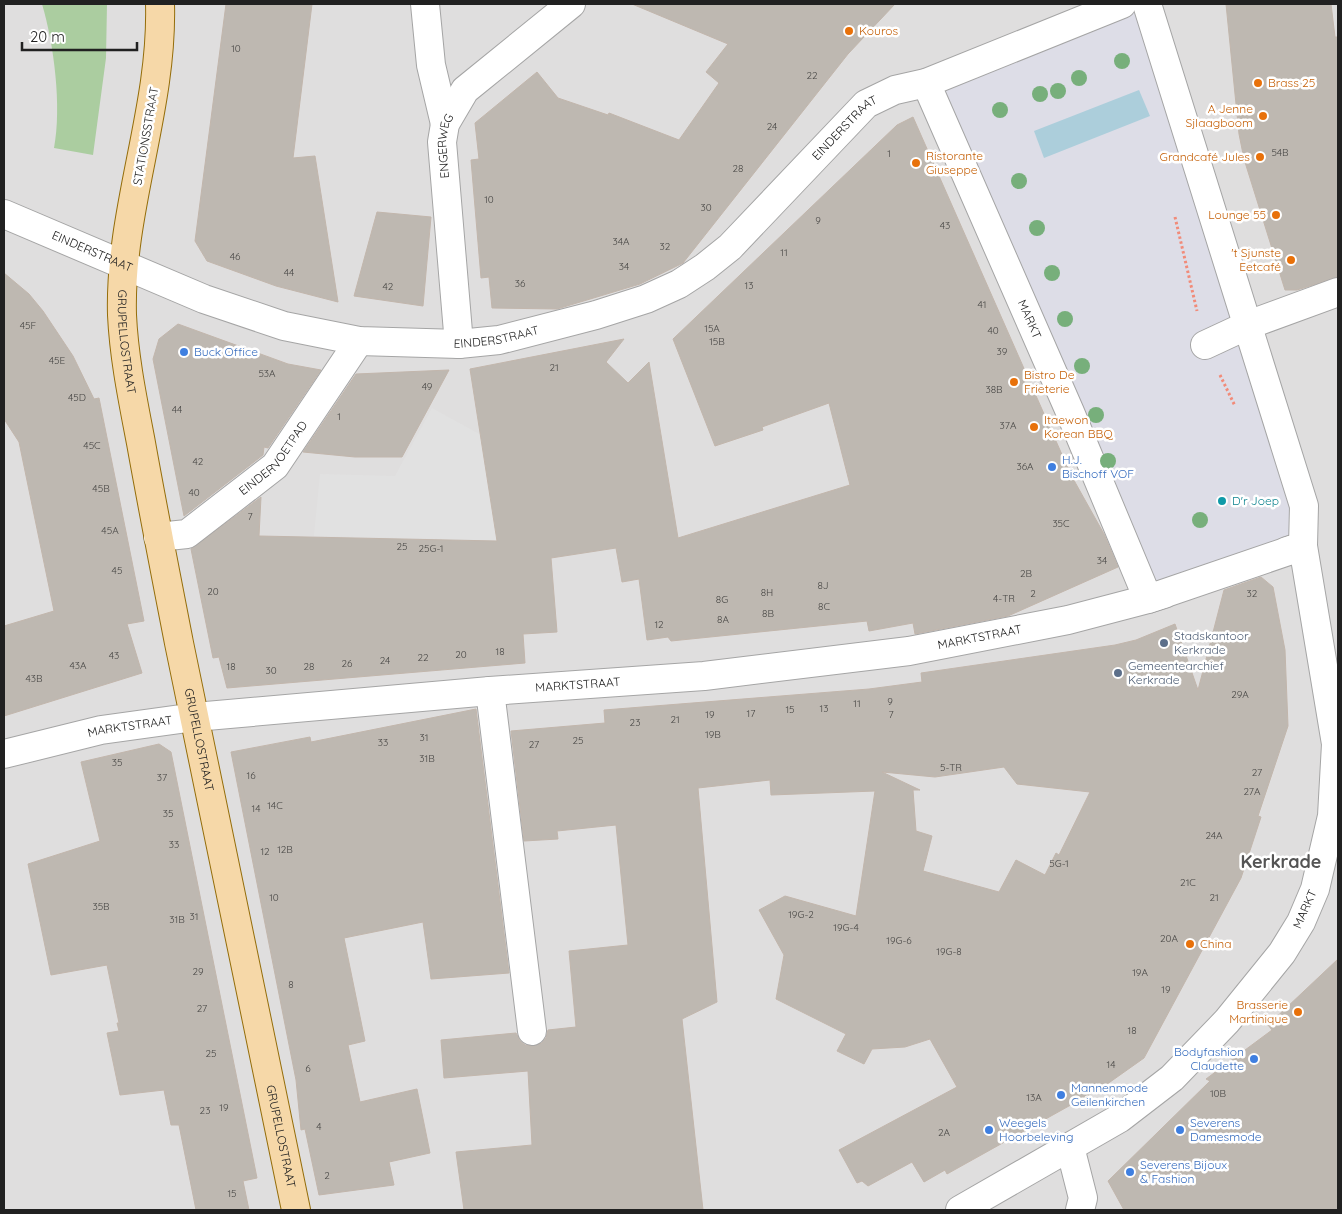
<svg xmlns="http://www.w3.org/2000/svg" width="1342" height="1214" font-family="Quicksand,sans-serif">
<rect width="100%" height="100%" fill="#f1eee9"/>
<rect fill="#dfdede" x="4" y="4" width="1334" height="1206"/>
<path fill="#abcda0" d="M42 4H107L106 58 93 155 54 148C62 107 54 44 42 4Z"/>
<polygon fill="#e1e1e1" points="656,406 678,538 442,576 442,539 314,536 320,474 395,476 432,408 481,435"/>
<polygon fill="#dddde7" points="1147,4 1303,546 1148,599 926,83"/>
<polygon fill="#accedb" points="1139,90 1150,116 1044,158 1034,131"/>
<g fill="#beb8b1" stroke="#c2b6ac" fill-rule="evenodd">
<polygon points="226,4 312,4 293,158 315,156 338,302 276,286 207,261 195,241"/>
<polygon points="632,4 895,4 848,54 683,263 640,284 557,309 492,308 489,277 481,278 471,160 479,159 475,123 537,72 558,98 608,115 609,113 679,140 719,83 706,72 728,44"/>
<polygon points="1226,4 1331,4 1335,37 1338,37 1338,277 1297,290 1285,290 1244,159 1239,134"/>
<polygon points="913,117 1071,475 1104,534 1118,567 1008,616 915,634 913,623 869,631 867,621 671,641 668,637 647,640 639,579 622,582 616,548 551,558 557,632 523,634 525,663 227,688 219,657 213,658 191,549 261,497 259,536 497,541 470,369 624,339 606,362 628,383 649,362 678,538 850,485 829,403 762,427 763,430 715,446 673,339 897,125"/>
<polygon points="377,212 431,217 423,306 354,296"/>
<polygon points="4,273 29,294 43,311 73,356 94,399 99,398 144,621 127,624 142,673 4,716 4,626 54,611 19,442 4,419"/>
<polygon points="178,324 288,364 321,370 268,448 264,447 263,455 184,516 153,359 159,339"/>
<polygon points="449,370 402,457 355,457 303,452 356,374"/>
<path d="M1261 577 1273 587 1285 650 1288 726 1258 816 1261 817 1241 878 1144 1058 1103 1087 947 1174 945 1170 924 1182 912 1162 868 1186 862 1181 857 1183 839 1150 957 1087 930 1039 905 1047 872 1049 864 1064 837 1051 846 1034 776 999 784 955 759 910 785 896 856 916 875 791 771 795 770 780 698 788 717 1002 682 1019 703 1210H464L456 1152 532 1145 528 1071 444 1078 441 1040 516 1033 520 1041 525 1045 533 1046 542 1043 546 1038 548 1030 576 1027 569 951 628 945 616 825 557 831 558 839 524 841 511 731 605 723 604 710 869 689 922 682 921 673 1115 645 1136 640 1175 624 1198 690 1224 590ZM1004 767 1017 784 1090 792 1059 855 1056 853 1045 875 1016 860 999 892 923 871 932 836 916 831 913 790H920L882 772 935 777Z"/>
<polygon points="476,709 509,973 431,979 423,922 344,938 365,1041 348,1045 360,1102 417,1089 430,1153 389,1162 394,1185 319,1195 305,1129 301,1130 296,1080 231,752 310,737 311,742"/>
<polygon points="159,744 171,752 257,1178 243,1181 249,1210 196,1210 179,1125 171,1125 164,1090 120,1095 107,1033 119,1031 117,1023 119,1023 107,965 51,975 28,864 100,841 81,762"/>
<polygon points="1338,959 1338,1210 1124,1210 1108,1181 1210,1081 1206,1079 1272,1030 1268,1025"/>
</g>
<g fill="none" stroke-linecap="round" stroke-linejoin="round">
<g stroke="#a5a5a5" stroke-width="30">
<g id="minor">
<polyline points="425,4 431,65 445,124"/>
<polyline points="1147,4 1304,506 1303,546 1287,551"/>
<path id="s1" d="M926 83 1070 412 1148 599 1164 594"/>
<path id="s2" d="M4 214 204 299 284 326 359 341 459 344 499 340 596 315 646 299 679 284 705 267 730 247 866 104 895 90 926 83 1122 4"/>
<path id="s3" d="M459 344 442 142 445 124 465 90 571 4"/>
<polyline points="1205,345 1248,325 1338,292"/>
<path id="s4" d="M158 537 187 534 275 466 359 341"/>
<polyline points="490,691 532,1031"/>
<path id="s5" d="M4 754 101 730 195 717 490 691 704 676 909 651 1068 620 1148 599 1303 546 1336 744 1332 816 1315 889 1301 922 1282 953 1227 1021 1172 1078 1120 1118 960 1210"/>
<polyline points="1070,1147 1083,1198 1080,1210"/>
</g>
</g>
<g stroke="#946d0a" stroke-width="30">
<g id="major">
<path id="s6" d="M160 4C163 109 119 210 122 315 124 358 133 401 141 443 153 510 166 576 179 643 218 832 257 1021 296 1210"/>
</g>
</g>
<g stroke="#f18b79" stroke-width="3" stroke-dasharray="2.5 2.5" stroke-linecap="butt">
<polyline points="1175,217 1197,311"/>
<polyline points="1220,375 1235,406"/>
</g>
<use href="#minor" stroke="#fff" stroke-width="28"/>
<use href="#major" stroke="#f6d8a8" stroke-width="28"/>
</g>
<g fill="#77af7b">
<circle cx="1122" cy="61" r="8"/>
<circle cx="1079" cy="78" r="8"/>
<circle cx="1058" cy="91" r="8"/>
<circle cx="1040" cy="94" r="8"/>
<circle cx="1000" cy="110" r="8"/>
<circle cx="1019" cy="181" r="8"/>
<circle cx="1037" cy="228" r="8"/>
<circle cx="1052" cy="273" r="8"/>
<circle cx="1065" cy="319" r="8"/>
<circle cx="1082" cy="366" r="8"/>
<circle cx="1096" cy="415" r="8"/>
<circle cx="1108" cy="461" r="8"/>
<circle cx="1200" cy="520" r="8"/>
</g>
<g fill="#e8710a" stroke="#fff" stroke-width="2">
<circle cx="849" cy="31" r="5"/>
<circle cx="1258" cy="83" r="5"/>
<circle cx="1263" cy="116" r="5"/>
<circle cx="1260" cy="157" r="5"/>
<circle cx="916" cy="163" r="5"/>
<circle cx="1276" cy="215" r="5"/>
<circle cx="1291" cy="260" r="5"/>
<circle cx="1014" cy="382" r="5"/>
<circle cx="1034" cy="427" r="5"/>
<circle cx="1190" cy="944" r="5"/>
<circle cx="1298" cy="1012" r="5"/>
</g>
<g fill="#3f7fe0" stroke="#fff" stroke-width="2">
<circle cx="184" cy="352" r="5"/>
<circle cx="1052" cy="467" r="5"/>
<circle cx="1254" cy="1059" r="5"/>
<circle cx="1061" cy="1095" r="5"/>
<circle cx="989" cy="1130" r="5"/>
<circle cx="1180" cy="1130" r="5"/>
<circle cx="1130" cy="1172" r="5"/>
</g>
<circle fill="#0f9aa8" stroke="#fff" stroke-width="2" cx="1222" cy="501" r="5"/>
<g fill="#5c6f8a" stroke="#fff" stroke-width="2">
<circle cx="1164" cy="643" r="5"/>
<circle cx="1118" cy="673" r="5"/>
</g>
<g text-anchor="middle" stroke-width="5" stroke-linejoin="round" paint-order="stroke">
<g font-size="10" fill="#484745">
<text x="236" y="52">10</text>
<text x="812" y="79">22</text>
<text x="772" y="130">24</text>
<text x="1280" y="156">54B</text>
<text x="889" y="157">1</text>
<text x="738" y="172">28</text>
<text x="489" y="203">10</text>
<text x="706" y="211">30</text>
<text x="818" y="224">9</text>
<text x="945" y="229">43</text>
<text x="621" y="245">34A</text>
<text x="665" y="250">32</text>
<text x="784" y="256">11</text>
<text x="235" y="260">46</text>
<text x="624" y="270">34</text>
<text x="289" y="276">44</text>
<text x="520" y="287">36</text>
<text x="749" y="289">13</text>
<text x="388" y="290">42</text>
<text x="982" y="308">41</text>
<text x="28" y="329">45F</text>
<text x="712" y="332">15A</text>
<text x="993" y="334">40</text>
<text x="717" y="345">15B</text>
<text x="1002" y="355">39</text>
<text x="57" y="364">45E</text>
<text x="554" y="371">21</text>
<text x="267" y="377">53A</text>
<text x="427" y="390">49</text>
<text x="994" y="393">38B</text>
<text x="77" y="401">45D</text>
<text x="177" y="413">44</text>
<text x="339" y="420">1</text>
<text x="1008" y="429">37A</text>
<text x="92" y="449">45C</text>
<text x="198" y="465">42</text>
<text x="1025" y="470">36A</text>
<text x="101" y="492">45B</text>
<text x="194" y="496">40</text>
<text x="250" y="520">7</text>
<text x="1061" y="527">35C</text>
<text x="110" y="534">45A</text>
<text x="402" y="550">25</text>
<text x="431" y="552">25G-1</text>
<text x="1102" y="564">34</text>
<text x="117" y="574">45</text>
<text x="1026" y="577">2B</text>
<text x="823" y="589">8J</text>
<text x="213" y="595">20</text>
<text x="767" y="596">8H</text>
<text x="1033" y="597">2</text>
<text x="1252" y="597">32</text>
<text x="1004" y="602">4-TR</text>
<text x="722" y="603">8G</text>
<text x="824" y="610">8C</text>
<text x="768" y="617">8B</text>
<text x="723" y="623">8A</text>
<text x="659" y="628">12</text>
<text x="500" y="655">18</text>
<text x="461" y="658">20</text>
<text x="114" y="659">43</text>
<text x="423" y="661">22</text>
<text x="385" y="664">24</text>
<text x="347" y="667">26</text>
<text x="78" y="669">43A</text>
<text x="231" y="670">18</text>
<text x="309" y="670">28</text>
<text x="271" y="674">30</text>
<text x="34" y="682">43B</text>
<text x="1240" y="698">29A</text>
<text x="890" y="705">9</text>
<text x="857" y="707">11</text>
<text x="824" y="712">13</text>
<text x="790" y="713">15</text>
<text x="751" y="717">17</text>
<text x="710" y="718">19</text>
<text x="891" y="718">7</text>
<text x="675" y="723">21</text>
<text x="635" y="726">23</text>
<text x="713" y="738">19B</text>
<text x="424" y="741">31</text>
<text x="578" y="744">25</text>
<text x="383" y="746">33</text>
<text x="534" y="748">27</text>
<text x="427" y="762">31B</text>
<text x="117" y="766">35</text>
<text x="951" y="771">5-TR</text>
<text x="1257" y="776">27</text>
<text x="251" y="779">16</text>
<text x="162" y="781">37</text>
<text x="1252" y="795">27A</text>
<text x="275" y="809">14C</text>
<text x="256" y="812">14</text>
<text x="168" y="817">35</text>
<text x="1214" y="839">24A</text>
<text x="174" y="848">33</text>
<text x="285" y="853">12B</text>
<text x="265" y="855">12</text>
<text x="1059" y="867">5G-1</text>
<text x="1188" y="886">21C</text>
<text x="274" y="901">10</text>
<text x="1214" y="901">21</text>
<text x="101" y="910">35B</text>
<text x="801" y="918">19G-2</text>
<text x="194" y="920">31</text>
<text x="177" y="923">31B</text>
<text x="846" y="931">19G-4</text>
<text x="1169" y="942">20A</text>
<text x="899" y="944">19G-6</text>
<text x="949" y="955">19G-8</text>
<text x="198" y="975">29</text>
<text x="1140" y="976">19A</text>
<text x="291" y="988">8</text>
<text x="1166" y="993">19</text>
<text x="202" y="1012">27</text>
<text x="1132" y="1034">18</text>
<text x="211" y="1057">25</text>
<text x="1111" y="1068">14</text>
<text x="308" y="1072">6</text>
<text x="1218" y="1097">10B</text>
<text x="1034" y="1101">13A</text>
<text x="224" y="1111">19</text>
<text x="205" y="1114">23</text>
<text x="319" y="1130">4</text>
<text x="944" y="1136">2A</text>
<text x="327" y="1179">2</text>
<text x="232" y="1197">15</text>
</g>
<g font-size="12" fill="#c56008" stroke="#fff" text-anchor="start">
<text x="859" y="35">Kouros</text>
<text x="1268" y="87">Brass 25</text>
<text x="1253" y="113" text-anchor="end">A Jenne<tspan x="1253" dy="14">Sjlaagboom</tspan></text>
<text x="926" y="160">Ristorante<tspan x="926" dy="14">Giuseppe</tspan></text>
<text x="1250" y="161" text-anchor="end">Grandcafé Jules</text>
<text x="1266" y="219" text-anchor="end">Lounge 55</text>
<text x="1281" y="257" text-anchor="end">'t Sjunste<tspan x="1281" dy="14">Eetcafé</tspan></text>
<text x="1024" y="379">Bistro De<tspan x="1024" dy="14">Frieterie</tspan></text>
<text x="1044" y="424">Itaewon<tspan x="1044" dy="14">Korean BBQ</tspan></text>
<text x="1200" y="948">China</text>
<text x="1288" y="1009" text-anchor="end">Brasserie<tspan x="1288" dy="14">Martinique</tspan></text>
</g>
<g font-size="12" fill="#212121" stroke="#fff">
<text dy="4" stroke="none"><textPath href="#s2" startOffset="936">EINDERSTRAAT</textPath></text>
<text transform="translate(146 136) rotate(-80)" y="4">STATIONSSTRAAT</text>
<text dy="4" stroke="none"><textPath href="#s3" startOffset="199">ENGERWEG</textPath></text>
<text dy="4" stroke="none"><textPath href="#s2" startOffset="96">EINDERSTRAAT</textPath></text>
<text dy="4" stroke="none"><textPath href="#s1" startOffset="258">MARKT</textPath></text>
<text dy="4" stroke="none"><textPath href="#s2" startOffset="516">EINDERSTRAAT</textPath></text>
<text dy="4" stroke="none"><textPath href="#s6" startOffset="341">GRUPELLOSTRAAT</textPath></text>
<text dy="4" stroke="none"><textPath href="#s4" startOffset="145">EINDERVOETPAD</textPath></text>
<text dy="4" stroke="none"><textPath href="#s5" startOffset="984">MARKTSTRAAT</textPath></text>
<text dy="4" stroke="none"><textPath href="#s5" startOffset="579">MARKTSTRAAT</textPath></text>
<text dy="4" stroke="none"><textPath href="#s5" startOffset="129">MARKTSTRAAT</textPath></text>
<text dy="4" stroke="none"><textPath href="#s6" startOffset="746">GRUPELLOSTRAAT</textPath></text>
<text transform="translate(1305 909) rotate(-66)" y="4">MARKT</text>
<text dy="4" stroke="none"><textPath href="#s6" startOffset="1151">GRUPELLOSTRAAT</textPath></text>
</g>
<g font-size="12" fill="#366cbe" stroke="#fff" text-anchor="start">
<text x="194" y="356">Buck Office</text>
<text x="1062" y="464">H.J.<tspan x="1062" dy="14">Bischoff VOF</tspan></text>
<text x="1244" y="1056" text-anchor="end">Bodyfashion<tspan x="1244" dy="14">Claudette</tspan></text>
<text x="1071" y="1092">Mannenmode<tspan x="1071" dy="14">Geilenkirchen</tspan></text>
<text x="999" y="1127">Weegels<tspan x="999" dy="14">Hoorbeleving</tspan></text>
<text x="1190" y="1127">Severens<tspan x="1190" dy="14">Damesmode</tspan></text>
<text x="1140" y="1169">Severens Bijoux<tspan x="1140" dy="14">&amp; Fashion</tspan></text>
</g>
<g font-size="12" fill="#0d838f" stroke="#fff" text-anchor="start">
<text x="1232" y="505">D'r Joep</text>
</g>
<g font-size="12" fill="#4e5e75" stroke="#fff" text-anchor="start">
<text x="1174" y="640">Stadskantoor<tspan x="1174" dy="14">Kerkrade</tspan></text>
<text x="1128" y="670">Gemeentearchief<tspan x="1128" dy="14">Kerkrade</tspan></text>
</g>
<g font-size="18" font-weight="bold" fill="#545454" stroke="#fff">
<text x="1281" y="868">Kerkrade</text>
</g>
</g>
<rect width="1342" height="1214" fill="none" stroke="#212121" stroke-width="10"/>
<path d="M22 42v8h115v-8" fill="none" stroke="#212121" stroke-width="2.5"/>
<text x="30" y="42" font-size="15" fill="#212121" stroke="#ffffff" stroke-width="4" paint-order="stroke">20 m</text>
</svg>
